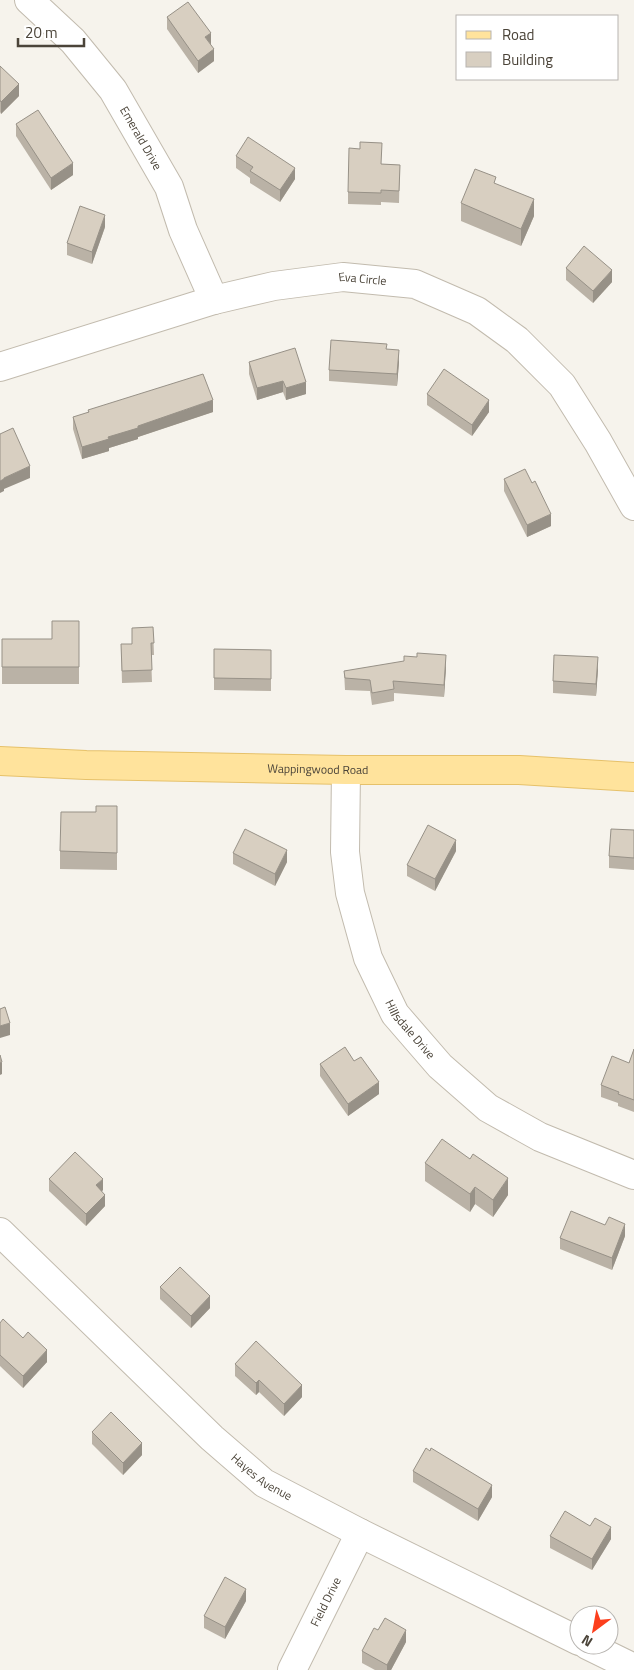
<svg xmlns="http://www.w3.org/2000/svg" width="634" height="1670" font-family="'Titillium Web',sans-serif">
<rect width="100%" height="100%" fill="#f6f3ec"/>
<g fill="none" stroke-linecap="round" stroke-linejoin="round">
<g stroke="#c2bbae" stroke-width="30">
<g id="minor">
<path id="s1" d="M29 0 73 41 113 90 169 187 183 230 214 300"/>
<path id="s2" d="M0 367 214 300 274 286 343 277 415 284 477 311 517 340 562 385 598 442 634 506"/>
<path id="s3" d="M346 770 345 852 350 893 368 958 395 1014 440 1066 488 1108 540 1137 634 1175"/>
<path id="s4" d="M0 1232 212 1438 264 1483 360 1533 579 1641"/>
<polyline points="587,1645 634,1668"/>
<path id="s5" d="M292 1670 360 1533"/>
</g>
</g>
<g stroke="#e6c16a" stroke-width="30">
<g id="major">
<path id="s6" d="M0 761 86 765 346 770H519L634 777"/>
</g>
</g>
<use href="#minor" stroke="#fff" stroke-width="28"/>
<use href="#major" stroke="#ffe39c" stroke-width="28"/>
</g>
<g fill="#bab2a6">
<polygon points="167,17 211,45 214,61 198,73 167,29"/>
<polygon points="0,66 19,96 1,114 0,112"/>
<polygon points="16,124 73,175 51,190 16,136"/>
<polygon points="236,156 295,179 280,202 250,183 250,178 236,168"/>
<polygon points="381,164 400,165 399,203 381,202 381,205 348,204 348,192"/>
<polygon points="461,203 534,216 521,246 461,221"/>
<polygon points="105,227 92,264 67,255 67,243"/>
<polygon points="566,268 612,282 593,303 566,280"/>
<polygon points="387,349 399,362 397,386 329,381 329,370"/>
<polygon points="249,362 306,394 286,400 283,392 257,400 249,374"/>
<polygon points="427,394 489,412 472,436 427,405"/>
<polygon points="88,410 213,412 138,437 138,439 109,448 109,451 82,459 73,429 73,417 88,413"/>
<polygon points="504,479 532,483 551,526 527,537 504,491"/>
<polygon points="79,621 79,684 2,684 2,639 52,639"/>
<polygon points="153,627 154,655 151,655 152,682 122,683 121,644 132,644"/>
<polygon points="214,649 271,650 271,691 214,690"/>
<polygon points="446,667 444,697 394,693 394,701 372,705 370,691 345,690 344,671"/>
<polygon points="598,669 596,696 553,693 553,681"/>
<polygon points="117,806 117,870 60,869 60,851 96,812"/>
<polygon points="634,830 634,870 609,868 609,856"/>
<polygon points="456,851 435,891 407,876 407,865"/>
<polygon points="233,853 287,862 275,886 233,864"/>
<polygon points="634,1049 634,1112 618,1106 618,1103 601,1097 601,1085 629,1063"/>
<polygon points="320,1064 379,1094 348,1116 320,1076"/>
<polygon points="425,1163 508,1195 493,1217 475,1204 470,1212 425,1181"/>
<polygon points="49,1179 103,1190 102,1191 105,1206 86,1226 49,1191"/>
<polygon points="625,1236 612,1270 560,1249 560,1238"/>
<polygon points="160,1287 210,1308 191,1328 160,1299"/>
<polygon points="0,1323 47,1362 23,1388 0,1366"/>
<polygon points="235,1364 302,1397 284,1416 259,1392 256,1395 235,1376"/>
<polygon points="92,1432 142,1455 123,1475 92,1444"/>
<polygon points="413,1471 492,1497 478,1521 413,1482"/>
<polygon points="550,1536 611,1539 592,1570 550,1548"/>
<polygon points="246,1601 225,1639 204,1628 204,1616"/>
<polygon points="406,1642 391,1670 375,1670 362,1663 362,1651"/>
</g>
<g fill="#979187">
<polygon points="211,33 211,45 205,37"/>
<polygon points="214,49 214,61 198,73 198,61"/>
<polygon points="19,84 19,96 1,114 1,102"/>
<polygon points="73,163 73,175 51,190 51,178"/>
<polygon points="295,168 295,179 280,202 280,190"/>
<polygon points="534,199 534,216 521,246 521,229"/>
<polygon points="105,215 105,227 92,264 92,252"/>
<polygon points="612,270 612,282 593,303 593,291"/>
<polygon points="399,350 399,362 397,386 397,374"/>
<polygon points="283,381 283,392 257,400 257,388"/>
<polygon points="306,382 306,394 286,400 286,388"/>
<polygon points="213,400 213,412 138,437 138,439 109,448 109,451 82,459 82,447 108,437 138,426"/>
<polygon points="489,400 489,412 472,436 472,425"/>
<polygon points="30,466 30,478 4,489 4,491 0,493 0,481 4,478"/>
<polygon points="551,514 551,526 527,537 527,525"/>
<polygon points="446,655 446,667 444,697 444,685"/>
<polygon points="598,657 598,669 596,696 596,684"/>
<polygon points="456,840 456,851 435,891 435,879"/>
<polygon points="287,850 287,862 275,886 275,874"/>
<polygon points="10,1023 10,1035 0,1038 0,1026"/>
<polygon points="2,1062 2,1074 0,1075 0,1063"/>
<polygon points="379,1082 379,1094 348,1116 348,1104"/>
<polygon points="508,1178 508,1195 493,1217 493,1200"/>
<polygon points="103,1179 103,1190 96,1197 96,1185"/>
<polygon points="475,1187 475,1204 470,1212 470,1194"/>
<polygon points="105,1195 105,1206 86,1226 86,1214"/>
<polygon points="625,1224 625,1236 612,1270 612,1258"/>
<polygon points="210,1296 210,1308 191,1328 191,1316"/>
<polygon points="47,1350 47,1362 23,1388 23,1376"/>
<polygon points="259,1380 259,1392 256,1395 256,1383"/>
<polygon points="302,1385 302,1397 284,1416 284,1404"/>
<polygon points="142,1443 142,1455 123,1475 123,1463"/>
<polygon points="492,1485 492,1497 478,1521 478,1509"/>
<polygon points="611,1527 611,1539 592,1570 592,1559"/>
<polygon points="246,1589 246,1601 225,1639 225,1627"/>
<polygon points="406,1630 406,1642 391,1670 387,1670 387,1665"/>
</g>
<g fill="#d8cfc1" stroke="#979187">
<polygon points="188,2 211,33 205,37 214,49 198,61 167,17"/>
<polygon points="0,66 19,84 1,102 0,100"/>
<polygon points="38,110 73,163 51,178 16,124"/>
<polygon points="248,137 295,168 280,190 250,171 253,167 236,156"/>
<polygon points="360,142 382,143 381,164 400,165 399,191 381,190 381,193 348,192 349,148 360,149"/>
<polygon points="475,169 496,177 494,183 534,199 521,229 461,203"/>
<polygon points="80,206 105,215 92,252 67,243"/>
<polygon points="584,246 612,270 593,291 566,268"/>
<polygon points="331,340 387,344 386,349 399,350 397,374 329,370"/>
<polygon points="295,348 306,382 286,388 283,381 257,388 249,362"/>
<polygon points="444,369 489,400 472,425 427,394"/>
<polygon points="203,374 213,400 138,426 138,428 108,437 109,439 82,447 73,417 89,412 88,410"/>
<polygon points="13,428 30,466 4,478 4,479 0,481 0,434"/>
<polygon points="525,469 532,483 535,481 551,514 527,525 504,479"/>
<polygon points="52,621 79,621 79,667 2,667 2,639 52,639"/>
<polygon points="153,627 154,643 151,643 152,670 122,671 121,644 132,644 132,628"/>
<polygon points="214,649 271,650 271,679 214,678"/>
<polygon points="417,653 446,655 444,685 393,681 394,689 372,693 370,680 345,678 344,671 404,661 404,656 417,657"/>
<polygon points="554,655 598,657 596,684 553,681"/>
<polygon points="96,806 117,806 117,853 60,851 61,812 96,812"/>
<polygon points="428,825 456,840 435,879 407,865"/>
<polygon points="245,829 287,850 275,874 233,853"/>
<polygon points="611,829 634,830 634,858 609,856"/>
<polygon points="5,1007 10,1023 0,1026 0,1009"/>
<polygon points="345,1047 354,1061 361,1057 379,1082 348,1104 320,1064"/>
<polygon points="634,1049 634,1100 618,1094 619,1092 601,1085 612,1056 629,1063"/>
<polygon points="0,1055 2,1062 0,1063"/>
<polygon points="442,1139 470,1159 473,1154 508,1178 493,1200 475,1187 470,1194 425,1163"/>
<polygon points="75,1152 103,1179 96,1185 105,1195 86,1214 49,1179"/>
<polygon points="571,1211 605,1225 609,1217 625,1224 612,1258 560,1238"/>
<polygon points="180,1267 210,1296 191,1316 160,1287"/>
<polygon points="3,1319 23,1338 28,1332 47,1350 23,1376 0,1355 0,1323"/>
<polygon points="256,1341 302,1385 284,1404 259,1380 256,1383 235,1364"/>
<polygon points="111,1412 142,1443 123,1463 92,1432"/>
<polygon points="426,1448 430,1451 431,1448 492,1485 478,1509 413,1471"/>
<polygon points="565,1511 590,1526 595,1518 611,1527 592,1559 550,1536"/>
<polygon points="225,1577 246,1589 225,1627 204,1616"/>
<polygon points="385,1618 406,1630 387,1665 362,1651 374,1628 378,1630"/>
</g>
<g text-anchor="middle" stroke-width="4" stroke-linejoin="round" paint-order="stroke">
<g font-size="12" fill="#4b4439" stroke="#fff">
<text dy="4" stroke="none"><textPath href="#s1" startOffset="179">Emerald Drive</textPath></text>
<text dy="4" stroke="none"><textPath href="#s2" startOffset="375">Eva Circle</textPath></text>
<text dy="4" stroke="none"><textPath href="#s6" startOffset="318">Wappingwood Road</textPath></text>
<text dy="4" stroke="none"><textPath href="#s3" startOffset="274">Hillsdale Drive</textPath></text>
<text dy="4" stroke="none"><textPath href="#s4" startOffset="359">Hayes Avenue</textPath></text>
<text dy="4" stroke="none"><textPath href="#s5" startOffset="76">Field Drive</textPath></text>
</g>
</g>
<rect x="456" y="15" width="162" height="65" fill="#ffffff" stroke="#b7b4b0"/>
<rect x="466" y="31" width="25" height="8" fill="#ffe39c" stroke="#b7b4b0"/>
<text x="502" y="40" font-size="15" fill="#4b4439">Road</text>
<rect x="466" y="52" width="25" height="15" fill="#d8cfc1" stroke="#b7b4b0"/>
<text x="502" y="65" font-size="15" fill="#4b4439">Building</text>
<g transform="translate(594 1630) rotate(212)"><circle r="24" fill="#ffffff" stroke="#b7b4b0"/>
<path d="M0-4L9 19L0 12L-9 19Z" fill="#fc3f1d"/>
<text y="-8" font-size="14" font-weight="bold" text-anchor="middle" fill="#4b4439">N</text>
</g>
<path d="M18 38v8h66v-8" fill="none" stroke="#4b4439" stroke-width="2.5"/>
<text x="25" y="38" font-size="15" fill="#4b4439" stroke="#ffffff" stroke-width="4" paint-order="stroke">20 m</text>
</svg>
